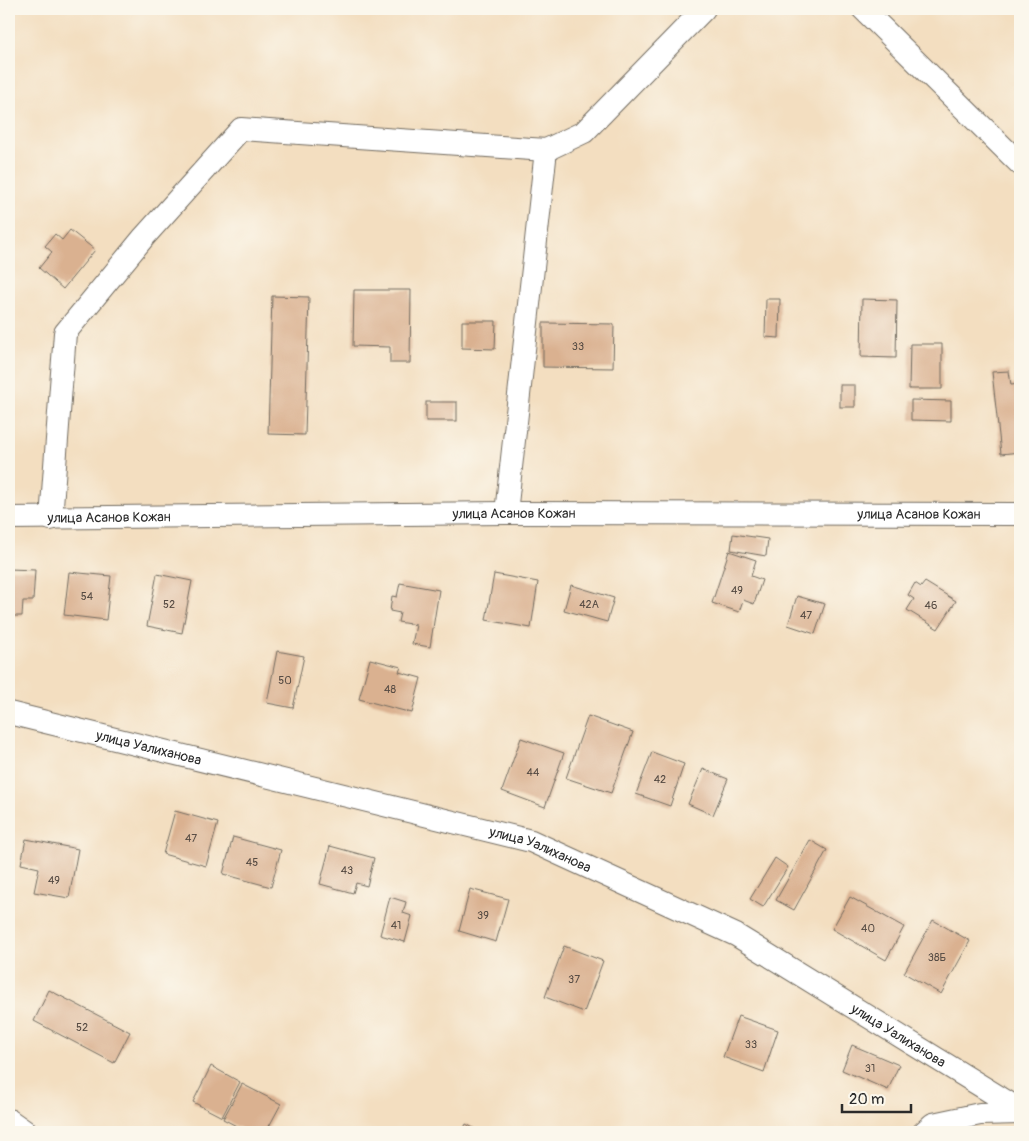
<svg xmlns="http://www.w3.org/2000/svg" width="1029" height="1141" font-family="Pangolin,sans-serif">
<rect width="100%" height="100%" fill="#fbf7ec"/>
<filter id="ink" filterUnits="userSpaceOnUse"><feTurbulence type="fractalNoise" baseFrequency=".02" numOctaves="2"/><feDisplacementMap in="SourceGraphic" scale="10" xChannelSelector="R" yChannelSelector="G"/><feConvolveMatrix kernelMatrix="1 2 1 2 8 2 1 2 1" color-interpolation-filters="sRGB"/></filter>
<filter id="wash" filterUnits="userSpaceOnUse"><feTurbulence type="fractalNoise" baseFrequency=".0096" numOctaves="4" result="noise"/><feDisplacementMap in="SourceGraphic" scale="20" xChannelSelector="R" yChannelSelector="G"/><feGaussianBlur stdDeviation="1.12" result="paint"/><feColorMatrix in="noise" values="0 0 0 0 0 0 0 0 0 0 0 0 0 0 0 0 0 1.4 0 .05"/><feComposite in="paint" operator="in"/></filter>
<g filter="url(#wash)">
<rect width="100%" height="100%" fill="#f3dec0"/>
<g id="blocks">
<g fill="#dab190">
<polygon points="70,230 95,250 63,289 39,268 52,252 45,246 55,234 62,240"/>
<polygon points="354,290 411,290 410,363 390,363 390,347 353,346"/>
<polygon points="272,296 309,297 305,435 268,434"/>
<polygon points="766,299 780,299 779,338 765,337"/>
<polygon points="862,299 897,300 896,358 861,357"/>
<polygon points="462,321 496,321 495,349 462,348"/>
<polygon points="543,323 614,324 613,368 543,367"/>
<polygon points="910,344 942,344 942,389 909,389"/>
<polygon points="1009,371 1011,385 1020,384 1020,452 1001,454 992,372"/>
<rect x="840" y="385" width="15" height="22"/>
<polygon points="911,400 951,401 951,421 911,420"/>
<rect x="426" y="402" width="31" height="19"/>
<polygon points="733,534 768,539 766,556 731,550"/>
<polygon points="729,551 756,560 751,576 762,580 754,604 743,600 739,612 712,603"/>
<polygon points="9,569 35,570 33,601 23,601 22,616 9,616"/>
<polygon points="69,572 111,576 106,620 64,615"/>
<polygon points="157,574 192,581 182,633 147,626"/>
<polygon points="494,574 538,582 531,628 486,620"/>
<polygon points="925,582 956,601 938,629 907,610 914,599 908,595 915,583 921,587"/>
<polygon points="400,583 439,590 430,647 412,644 416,625 398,622 400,613 390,611 392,596 397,597"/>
<polygon points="571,585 614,598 607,622 564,610"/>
<polygon points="797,596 825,604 815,634 788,625"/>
<polygon points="277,651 304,656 293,708 267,703"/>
<polygon points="370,659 401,667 399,672 421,678 412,713 359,699"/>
<polygon points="588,716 633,732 611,793 566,778"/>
<polygon points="521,738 564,753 545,807 502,791"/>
<polygon points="652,752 684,764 670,806 636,794"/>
<polygon points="703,769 728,779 713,815 688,804"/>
<polygon points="175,811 218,823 206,866 163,854"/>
<polygon points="233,837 281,850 271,887 223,874"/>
<polygon points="26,839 78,849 69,898 34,892 39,868 21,864"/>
<polygon points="810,840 827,850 794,910 776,900"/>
<polygon points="330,846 374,858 367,886 356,883 353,893 320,884"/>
<polygon points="775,858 788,867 763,907 750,899"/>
<polygon points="470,889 508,899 496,942 459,931"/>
<polygon points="390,897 406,902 403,913 412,916 405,942 380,935"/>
<polygon points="850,897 904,927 886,960 832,929"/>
<polygon points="933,920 970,941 941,994 904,973"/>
<polygon points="564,946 603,961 584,1012 545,997"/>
<polygon points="49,990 130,1032 114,1063 34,1021"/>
<polygon points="738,1016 778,1030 764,1072 723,1057"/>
<polygon points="852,1045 899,1065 888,1090 842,1070"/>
<polygon points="211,1066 240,1082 222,1117 193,1102"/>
<polygon points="242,1084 281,1104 266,1132 248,1132 223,1119"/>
<polygon points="466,1124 481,1132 462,1132"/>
</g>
</g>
</g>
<g filter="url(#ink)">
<use href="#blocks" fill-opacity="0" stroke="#716a5f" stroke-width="1"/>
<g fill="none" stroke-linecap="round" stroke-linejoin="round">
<g stroke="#716a5f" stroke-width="24">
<g id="street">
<polyline points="863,9 1020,164"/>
<polyline points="506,513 546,150 584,132 704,9"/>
<path id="s1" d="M9 518 506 513 1020 514"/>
<polyline points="51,519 65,333 144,237 241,129 546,150"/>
<path id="s2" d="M9 713 531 841 736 935 1020 1110"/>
<polyline points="9,1120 26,1132"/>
<polyline points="924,1132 933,1124 980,1114 1020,1113"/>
</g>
</g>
<use href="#street" stroke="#fff" stroke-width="22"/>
</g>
</g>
<g text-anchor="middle" stroke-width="4" stroke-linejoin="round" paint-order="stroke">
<g font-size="11" fill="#574c44">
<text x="578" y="350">33</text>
<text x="737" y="594">49</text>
<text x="87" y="600">54</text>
<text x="169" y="608">52</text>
<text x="589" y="608">42А</text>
<text x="931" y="609">46</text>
<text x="806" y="619">47</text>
<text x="285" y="684">50</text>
<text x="390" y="693">48</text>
<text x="533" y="776">44</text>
<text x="660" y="783">42</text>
<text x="191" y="842">47</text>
<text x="252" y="866">45</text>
<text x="347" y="874">43</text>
<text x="54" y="884">49</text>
<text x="483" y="919">39</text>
<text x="396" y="929">41</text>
<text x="868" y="932">40</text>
<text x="937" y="961">38Б</text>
<text x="574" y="983">37</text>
<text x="82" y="1031">52</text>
<text x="751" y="1048">33</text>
<text x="870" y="1072">31</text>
</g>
<g font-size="14" fill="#2b2b2b" stroke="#fbf7ec">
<text dy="5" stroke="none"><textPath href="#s1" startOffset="505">улица Асанов Кожан</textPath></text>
<text dy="5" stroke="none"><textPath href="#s1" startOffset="910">улица Асанов Кожан</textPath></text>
<text dy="5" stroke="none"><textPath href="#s1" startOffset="100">улица Асанов Кожан</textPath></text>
<text dy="5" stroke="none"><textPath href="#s2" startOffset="144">улица Уалиханова</textPath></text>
<text dy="5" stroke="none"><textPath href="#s2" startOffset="549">улица Уалиханова</textPath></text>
<text dy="5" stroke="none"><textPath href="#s2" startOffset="954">улица Уалиханова</textPath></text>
</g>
</g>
<rect width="1029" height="1141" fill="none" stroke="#fbf7ec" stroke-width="30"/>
<path d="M842 1104v8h69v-8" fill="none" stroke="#2b2b2b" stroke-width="2.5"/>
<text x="849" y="1104" font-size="15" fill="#2b2b2b" stroke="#fbf7ec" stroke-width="4" paint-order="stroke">20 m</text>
</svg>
